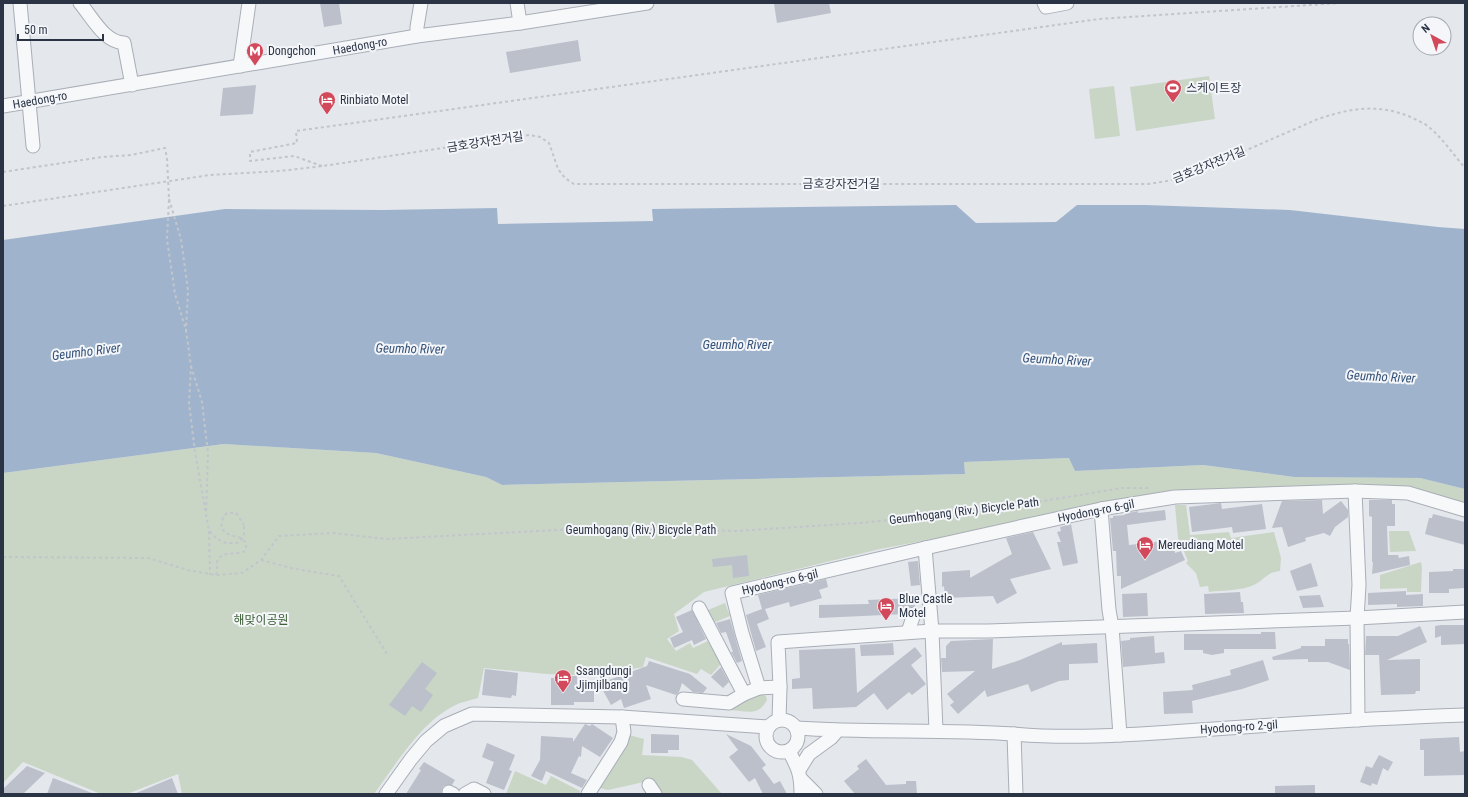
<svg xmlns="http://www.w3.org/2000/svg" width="1468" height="797" font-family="'Roboto Condensed','Noto Sans KR',sans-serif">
<rect width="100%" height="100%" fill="#e4e7ec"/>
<g fill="#c9d6c5">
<polygon points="1209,76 1215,119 1136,131 1130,87"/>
<polygon points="1114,86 1120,136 1095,139 1089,89"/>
<path d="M224 444 376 453 486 477 502 485 965 474 964 462 1070 458 1075 471 1203 465 1294 477 1420 478 1465 489V508L1410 489 1237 491 1053 516 880 549 704 592 674 614 679 631 667 639 676 651 690 643 693 648 708 641 721 664 711 675 701 669 697 674 646 657 643 667 595 676 547 674 484 668 478 698C472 700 466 701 460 703 423 718 397 763 374 794H182L178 774 127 794H101L23 762 3 783V473Z"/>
<path d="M1175 505H1186L1190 535 1229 532 1231 538 1274 532 1281 558 1280 571C1268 572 1266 578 1256 584 1243 591 1223 590 1209 592L1208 586 1200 587 1196 573 1186 563 1188 561 1178 538Z"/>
<polygon points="1389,531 1409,531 1416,551 1390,552"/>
<polygon points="1421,562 1422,567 1421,592 1407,592 1407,588 1380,589 1380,575"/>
<polygon points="725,603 730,616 713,623 708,610"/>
<path d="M760 694 766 696 767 700C758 717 746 711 730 710L743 700Z"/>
<polygon points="629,735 644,739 642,755 682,757 692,760 722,794 660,794 653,780 608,790 595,787"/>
<polygon points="515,771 546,785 551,776 580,791 579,794 506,794"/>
</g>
<polygon fill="#9fb4cc" points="956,205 976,223 1056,222 1077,205 1146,205 1290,210 1438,227 1465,229 1465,489 1420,478 1294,477 1203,465 1075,471 1069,458 964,462 965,474 502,485 486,477 376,453 224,444 3,473 3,240 225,209 383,210 497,208 498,224 653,221 652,209"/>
<g fill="#bbc0ca">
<polygon points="320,3 339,3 342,24 324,27"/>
<polygon points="779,3 829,3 831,13 777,23 774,4"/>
<polygon points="578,40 581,61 510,73 506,52"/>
<polygon points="256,85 253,114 220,116 223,88"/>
<polygon points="1322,500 1323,514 1341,501 1348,510 1348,517 1335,527 1330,536 1324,533 1305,538 1306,541 1288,547 1282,527 1272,528 1282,501"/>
<polygon points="1369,500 1392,500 1392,504 1395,504 1395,526 1387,526 1388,555 1398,555 1399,558 1409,556 1410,565 1372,574 1373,562 1372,562 1372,517 1369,516"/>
<polygon points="1221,503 1222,509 1262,504 1266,529 1233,533 1232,527 1192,532 1189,507"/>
<polygon points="1165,510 1166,520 1127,525 1129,545 1173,540 1175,553 1181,551 1185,560 1121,589 1121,576 1117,576 1116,551 1113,551 1110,518 1113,518 1113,516 1125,515 1125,513 1134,512 1138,511 1138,513"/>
<polygon points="1433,514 1465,522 1465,545 1425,534 1429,518 1432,518"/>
<polygon points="1071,524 1078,563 1063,566 1057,542 1061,542 1057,532 1061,531 1060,527"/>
<polygon points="1033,532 1051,569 1010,579 1017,593 997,604 993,596 945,598 944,586 942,587 942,572 970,570 970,578 1012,554 1006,538"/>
<polygon points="747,555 749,576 733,578 732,565 713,567 712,559"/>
<polygon points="918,561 920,585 911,586 908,562"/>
<polygon points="1311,563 1318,586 1297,591 1290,571"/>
<polygon points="1453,569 1465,569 1465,588 1449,589 1449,593 1429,593 1429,572 1453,571"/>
<polygon points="826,579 828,587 819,590 822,598 790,607 789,602 765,609 769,619 757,624 766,647 756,651 746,615 762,609 758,595"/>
<polygon points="1406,591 1406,595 1423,594 1423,606 1397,607 1397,604 1368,605 1368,593"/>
<polygon points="1240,592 1241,602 1243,602 1244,613 1205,614 1204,594"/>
<polygon points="1147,593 1148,616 1123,617 1122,594"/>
<polygon points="1320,595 1324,607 1303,608 1299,596"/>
<polygon points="914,598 915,606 909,608 906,614 819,618 819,605 869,604 868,600"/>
<polygon points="692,610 706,639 694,645 692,640 674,648 670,638 683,632 676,617"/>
<polygon points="730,619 742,661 737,663 731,652 733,652 726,632 721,633 716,623"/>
<polygon points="1441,625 1465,625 1465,644 1441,645 1441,636 1435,638 1435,626"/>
<polygon points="1420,626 1427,642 1387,660 1420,659 1420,691 1416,691 1415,694 1381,695 1379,655 1365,655 1366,636 1398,636"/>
<polygon points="1261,632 1275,632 1276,649 1224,649 1224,653 1212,655 1203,653 1203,650 1184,650 1184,634 1261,634"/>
<polygon points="1154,636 1155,653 1164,652 1165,663 1123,667 1121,641 1130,640 1130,638"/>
<polygon points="993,639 992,669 1020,660 1062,642 1062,645 1097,643 1098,663 1069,664 1069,680 1059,681 1031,692 1028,684 987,697 985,690 958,714 950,705 954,702 947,694 975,671 942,672 941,658 946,658 946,646 951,641"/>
<polygon points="1325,639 1348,639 1348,644 1349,644 1350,670 1328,662 1308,662 1308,659 1273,660 1272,657 1301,648 1301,646 1325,646"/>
<polygon points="893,643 894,655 861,656 860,645"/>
<polygon points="915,647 922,656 911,665 926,684 912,695 909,692 887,710 874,693 856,707 813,709 812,688 792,689 792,679 800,678 799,650 855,648 857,693"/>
<polygon points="1263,660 1269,680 1242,689 1192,701 1193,713 1164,714 1163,692 1193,690 1192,685 1231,675 1230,670"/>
<polygon points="649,661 690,674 707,688 703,693 693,692 682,683 679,692 676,695 646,685 651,699 624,708 621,699 611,705 600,685 609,680 647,666"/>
<polygon points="422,662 437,673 425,689 433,695 421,712 412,706 405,716 389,705"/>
<polygon points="721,667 729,682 723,688 711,677"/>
<polygon points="485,669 518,673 516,696 512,695 511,698 482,695"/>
<polygon points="555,676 577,676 577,688 594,689 594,702 574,702 574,705 551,705 551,678 555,678"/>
<polygon points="585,724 590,726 592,724 613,738 600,757 582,746 581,757 579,756 571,773 587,780 582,788 546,771 542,781 531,776 540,760 541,736 573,738 573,742"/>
<polygon points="651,734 679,735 679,750 668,750 668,753 651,753"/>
<polygon points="726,734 751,746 766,765 762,768 774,784 780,781 787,794 763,794 755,778 749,782 729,757 738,750"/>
<polygon points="1459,737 1460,752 1465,751 1465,775 1424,776 1424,750 1420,750 1420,739"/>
<polygon points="487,743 515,755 509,770 512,771 504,790 486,783 494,762 482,757"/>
<polygon points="1379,755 1393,762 1388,771 1383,768 1377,785 1372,783 1371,786 1360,782 1366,766 1372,768"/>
<polygon points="866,759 886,785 906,784 906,781 916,781 917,794 855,794 844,781 859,769 857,766"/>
<polygon points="424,762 455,780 452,785 444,786 442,789 441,794 406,794 421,770 419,769"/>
<polygon points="27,766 45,773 23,794 3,794 3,789"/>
<polygon points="53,778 92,793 92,794 47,794"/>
<polygon points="172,778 178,794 134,794"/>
<polygon points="1315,785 1315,794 1275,794 1275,786"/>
</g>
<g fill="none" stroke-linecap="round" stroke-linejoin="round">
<g stroke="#a9aeb7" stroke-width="15">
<g id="minor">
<polyline points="20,3 33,146"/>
<path d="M80 3C92 17 104 42 124 43L132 85"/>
<polyline points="517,3 520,23"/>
<polyline points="1044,3 1046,7 1067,3"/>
<polyline points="417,36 417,27 421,3"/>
<polyline points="240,66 249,3"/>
<polyline points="3,106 417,36 520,23 647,3"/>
<polyline points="1355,491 1359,585 1357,618 1358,720"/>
<polyline points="1101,509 1109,610 1112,627 1120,735"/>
<polyline points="925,548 932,631 936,731"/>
<polyline points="699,608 744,694"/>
<polyline points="908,632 914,614"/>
<polyline points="759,688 742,633 732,593 925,548 1060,518 1101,509 1175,497 1355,491 1408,493 1465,510"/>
<polyline points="683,699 729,703 744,694 759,688 780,687"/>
<circle cx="782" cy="736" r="16"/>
<polyline points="779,720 780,687 778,642 932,631 988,631 1357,618 1465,612"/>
<path d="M796 728C869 733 942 729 1014 734"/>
<path d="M789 751C798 768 801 774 801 794"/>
<polyline points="799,770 809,754 831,738 837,731"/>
<polyline points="801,779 816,794"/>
<polyline points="649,785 655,794"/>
<polyline points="449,792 453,794"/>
<polyline points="386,794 411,759 426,741 444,726 472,714 622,717 768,727"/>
<polyline points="465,794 474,789 484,794"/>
<polyline points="588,794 621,742 624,732 622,717"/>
<path d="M1016 794 1014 734C1081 740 1148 733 1214 729 1298 723 1381 718 1465 715"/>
</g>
</g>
<g stroke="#c2c5cb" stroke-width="2" stroke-dasharray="3 3" stroke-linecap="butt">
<polyline points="322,166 294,156 250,161 250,152 297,143 296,131 1099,19 1340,3"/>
<polyline points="3,172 102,157 131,155 165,148 167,158"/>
<polyline points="169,199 181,239 188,290 186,330"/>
<path d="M3 206 210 175 280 171 323 166 529 135 540 137 549 143 558 169 565 178 574 184H1148L1167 181 1187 176 1318 119C1351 108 1379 103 1413 118 1418 121 1424 123 1429 127 1443 139 1453 154 1465 168"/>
<polyline points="191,366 202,402 208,453 206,514"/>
<polyline points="209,531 210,575"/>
<polyline points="3,557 148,558 188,570 216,575 242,573 261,560 279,536 333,533 386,539 595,528 736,531 860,523 988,510 1122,488 1150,488"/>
<polyline points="261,560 295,569 339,576 387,654"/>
<path d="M216 575C217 571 217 567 217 562 220 550 236 556 245 551 250 537 237 538 228 534 219 530 220 519 227 513H236L244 525"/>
</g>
<use href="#minor" stroke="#f7f8fa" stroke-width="13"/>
<polyline stroke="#c2c5cb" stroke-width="2" stroke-dasharray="3 3" stroke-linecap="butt" points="167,158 169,199 167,239 175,294 186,330 191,366 189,403 195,452 206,514 209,531 217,539 226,543 237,543 241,540 244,535 244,525"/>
</g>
<defs>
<g id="metro-pin" transform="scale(0.9)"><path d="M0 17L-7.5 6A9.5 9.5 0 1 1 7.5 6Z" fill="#d1495b" stroke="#f4f6f9"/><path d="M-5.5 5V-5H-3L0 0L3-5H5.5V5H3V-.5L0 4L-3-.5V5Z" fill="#fff"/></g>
<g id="stadium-pin" transform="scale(0.9)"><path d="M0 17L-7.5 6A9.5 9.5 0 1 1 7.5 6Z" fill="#d1495b" stroke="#f4f6f9"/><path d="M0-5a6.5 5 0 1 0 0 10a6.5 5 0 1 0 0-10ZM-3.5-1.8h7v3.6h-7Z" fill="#fff"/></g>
<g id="hotel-pin" transform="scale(0.9)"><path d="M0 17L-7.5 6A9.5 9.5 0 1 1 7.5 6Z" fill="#d1495b" stroke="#f4f6f9"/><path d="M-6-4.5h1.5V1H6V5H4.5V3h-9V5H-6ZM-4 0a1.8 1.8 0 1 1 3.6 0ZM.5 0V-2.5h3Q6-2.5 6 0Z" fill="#fff"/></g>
</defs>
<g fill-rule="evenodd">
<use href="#metro-pin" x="255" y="51"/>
<use href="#stadium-pin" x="1173" y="88"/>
<use href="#hotel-pin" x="327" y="100"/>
<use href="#hotel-pin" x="1145" y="545"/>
<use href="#hotel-pin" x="886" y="606"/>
<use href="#hotel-pin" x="563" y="678"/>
</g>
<g text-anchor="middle" stroke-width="4" stroke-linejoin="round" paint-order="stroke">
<g font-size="12" fill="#2b3445" stroke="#f4f6f9">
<text transform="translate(360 46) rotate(-10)" y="4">Haedong-ro</text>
<text transform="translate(40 100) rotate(-10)" y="4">Haedong-ro</text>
<text transform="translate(485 142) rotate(-9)" y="4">금호강자전거길</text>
<text transform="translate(1209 165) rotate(-22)" y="4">금호강자전거길</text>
<text x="841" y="188">금호강자전거길</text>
<text transform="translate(964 511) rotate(-7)" y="4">Geumhogang (Riv.) Bicycle Path</text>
<text transform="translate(1096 511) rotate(-11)" y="4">Hyodong-ro 6-gil</text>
<text x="641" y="534">Geumhogang (Riv.) Bicycle Path</text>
<text transform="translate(780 582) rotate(-13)" y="4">Hyodong-ro 6-gil</text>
<text transform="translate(1239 727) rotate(-4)" y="4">Hyodong-ro 2-gil</text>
</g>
<g font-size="12" fill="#2b3445" stroke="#f4f6f9" text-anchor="start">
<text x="268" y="55">Dongchon</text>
<text x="1186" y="92">스케이트장</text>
<text x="340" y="104">Rinbiato Motel</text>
<text x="1158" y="549">Mereudiang Motel</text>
<text x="899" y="603">Blue Castle<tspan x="899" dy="14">Motel</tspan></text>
<text x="576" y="675">Ssangdungi<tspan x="576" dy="14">Jjimjilbang</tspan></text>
</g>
<g font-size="12" fill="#3f6138" stroke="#f4f6f9">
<text x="261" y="624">해맞이공원</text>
</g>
<g font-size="13" font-style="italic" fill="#34527a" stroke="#f4f6f9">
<text x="737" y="349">Geumho River</text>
<text transform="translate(410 348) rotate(1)" y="5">Geumho River</text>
<text transform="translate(86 351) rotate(-7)" y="5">Geumho River</text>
<text transform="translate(1057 359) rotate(3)" y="5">Geumho River</text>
<text transform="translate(1381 376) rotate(3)" y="5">Geumho River</text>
</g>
</g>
<rect width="1468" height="797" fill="none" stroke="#2b3445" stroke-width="8"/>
<g transform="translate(1432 36) rotate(320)"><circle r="19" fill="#f4f6f9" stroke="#a4a8b1"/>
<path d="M0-3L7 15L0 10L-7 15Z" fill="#d1495b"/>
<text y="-6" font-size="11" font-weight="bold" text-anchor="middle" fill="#2b3445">N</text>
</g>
<path d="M18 34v6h85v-6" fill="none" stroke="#2b3445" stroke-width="2"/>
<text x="24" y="34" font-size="12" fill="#2b3445" stroke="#f4f6f9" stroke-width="3" paint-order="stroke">50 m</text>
</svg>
